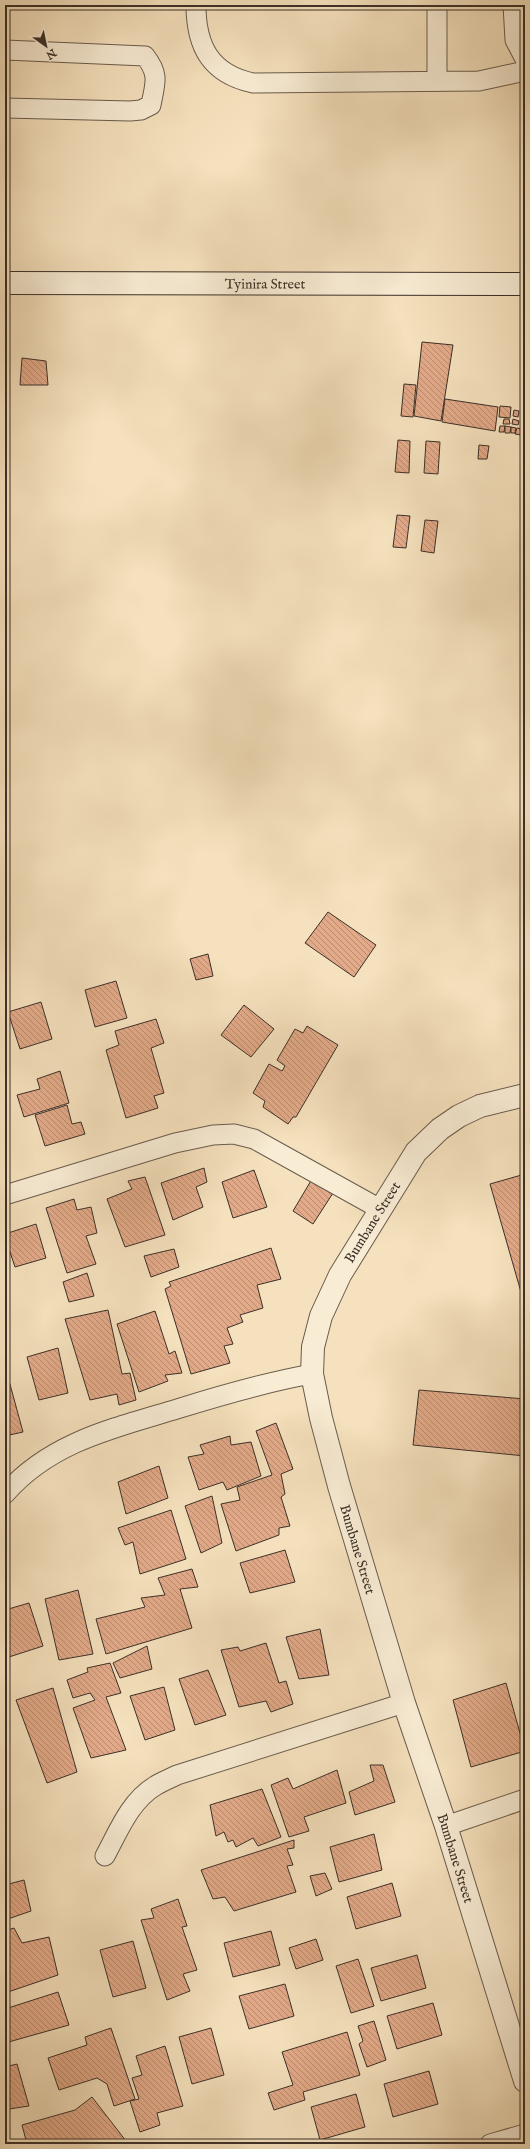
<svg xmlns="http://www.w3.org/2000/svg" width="530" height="2149" font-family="'IM FELL English',serif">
<defs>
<pattern id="building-back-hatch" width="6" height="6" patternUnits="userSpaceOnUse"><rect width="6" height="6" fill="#e3aa89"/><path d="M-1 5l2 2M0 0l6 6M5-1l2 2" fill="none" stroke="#b98b70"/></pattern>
</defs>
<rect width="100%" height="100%" fill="#f5e1bd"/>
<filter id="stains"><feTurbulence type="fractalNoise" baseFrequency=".005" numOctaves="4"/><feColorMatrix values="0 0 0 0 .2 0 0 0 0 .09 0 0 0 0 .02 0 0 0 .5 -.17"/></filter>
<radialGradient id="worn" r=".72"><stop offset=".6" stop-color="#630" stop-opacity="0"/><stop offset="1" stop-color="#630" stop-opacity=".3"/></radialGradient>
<g fill="url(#building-back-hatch)" stroke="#3c3028">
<polygon points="422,342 453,345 441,421 414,416"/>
<polygon points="22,358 46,361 48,385 20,385"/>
<polygon points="404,384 416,385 413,417 401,416"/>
<polygon points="445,399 498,407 495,431 442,422"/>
<polygon points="500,406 511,407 510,418 499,417"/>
<polygon points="514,410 519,411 518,417 513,416"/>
<polygon points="504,419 509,419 510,424 503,424"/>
<polygon points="513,419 519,421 518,425 512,424"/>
<polygon points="500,426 505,426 504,432 499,432"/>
<polygon points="505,426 511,427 510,433 505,433"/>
<polygon points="511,427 516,428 515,433 511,433"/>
<polygon points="517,428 522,429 521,435 515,434"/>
<polygon points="522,429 525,430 525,435 521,434"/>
<polygon points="398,440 410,441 409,473 395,472"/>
<polygon points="426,441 440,442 438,474 424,473"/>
<polygon points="479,445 489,446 487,459 478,459"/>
<polygon points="397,515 410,516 406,548 393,547"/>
<polygon points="425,520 438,521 434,553 421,551"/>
<polygon points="328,912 376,945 354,977 305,943"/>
<polygon points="208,954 213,976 196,980 190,959"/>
<polygon points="116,981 127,1018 95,1027 85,990"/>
<polygon points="41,1002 52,1039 20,1049 8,1012"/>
<polygon points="244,1005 274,1029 251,1057 221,1035"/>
<polygon points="156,1019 164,1043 151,1048 164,1093 154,1096 158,1108 126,1118 106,1050 119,1045 115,1031"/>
<polygon points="307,1026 338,1045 296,1117 293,1117 288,1124 263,1107 265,1101 253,1093 269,1064 282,1071 285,1066 277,1060 295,1029 303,1033"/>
<polygon points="60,1071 69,1103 24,1117 17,1095 40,1089 37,1079"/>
<polygon points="67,1105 72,1124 81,1122 85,1134 45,1146 35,1115"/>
<polygon points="204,1168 207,1182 196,1187 203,1207 173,1220 161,1183"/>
<polygon points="254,1170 267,1207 233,1218 222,1182"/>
<polygon points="525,1174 525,1306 490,1184"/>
<polygon points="145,1177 165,1235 125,1247 107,1199 132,1189 128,1181"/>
<polygon points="312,1179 333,1193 313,1224 293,1211"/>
<polygon points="74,1199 77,1210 91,1207 97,1233 86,1236 96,1264 67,1273 46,1208"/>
<polygon points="36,1224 46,1258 15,1267 8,1246 5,1247 5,1234"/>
<polygon points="271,1248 281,1279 257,1285 263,1308 240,1315 243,1322 227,1328 233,1344 224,1346 230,1363 191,1374 165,1289 171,1286 169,1282"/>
<polygon points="174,1249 179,1267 151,1277 144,1256"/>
<polygon points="87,1273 94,1296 69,1302 63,1282"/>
<polygon points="108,1310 122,1374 130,1373 136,1400 119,1405 117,1394 90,1400 65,1319"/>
<polygon points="155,1311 169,1354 175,1351 182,1373 165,1375 168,1381 139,1392 117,1324"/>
<polygon points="58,1348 68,1393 39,1400 27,1357"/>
<polygon points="5,1366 23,1432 5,1436"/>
<polygon points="419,1390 525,1399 525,1456 413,1445"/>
<polygon points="276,1423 293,1469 281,1474 285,1494 281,1497 290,1526 279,1528 279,1535 236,1551 221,1504 240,1500 237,1487 272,1475 256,1431"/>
<polygon points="230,1436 231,1445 251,1442 261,1476 227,1490 223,1482 199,1490 188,1457 204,1454 200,1445"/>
<polygon points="159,1466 168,1498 126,1514 118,1482"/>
<polygon points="212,1496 222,1543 201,1553 185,1506"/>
<polygon points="171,1510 186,1559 140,1574 133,1542 125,1545 118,1528"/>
<polygon points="285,1550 295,1582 250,1593 240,1563"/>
<polygon points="192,1569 198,1587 180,1589 192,1628 106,1654 96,1619 145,1607 141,1598 165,1595 158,1578"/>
<polygon points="78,1590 93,1654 59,1660 45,1599"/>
<polygon points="29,1603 43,1646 9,1657 5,1643 5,1610"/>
<polygon points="320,1629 329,1675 299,1679 286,1637"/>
<polygon points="266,1643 279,1683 286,1681 293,1704 271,1712 266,1701 239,1707 221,1650 238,1647 240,1651"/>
<polygon points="147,1646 152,1669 120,1678 113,1663"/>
<polygon points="110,1663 121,1693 106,1697 126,1750 91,1758 73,1708 95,1700 90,1693 73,1698 67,1680 88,1672 87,1668"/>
<polygon points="208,1670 226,1715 195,1725 179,1679"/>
<polygon points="5,1680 9,1694 5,1695"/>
<polygon points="506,1683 525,1751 471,1767 453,1700"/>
<polygon points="164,1687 175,1730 145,1740 130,1696"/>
<polygon points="53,1688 77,1772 47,1783 16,1700"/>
<polygon points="525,1696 525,1708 522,1697"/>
<polygon points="370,1765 383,1765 395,1802 355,1815 349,1792 374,1781"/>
<polygon points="337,1770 346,1803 304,1817 309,1831 289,1837 271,1785 288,1778 293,1789"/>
<polygon points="262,1789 281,1837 258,1846 253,1838 236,1847 233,1840 228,1842 224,1832 216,1836 210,1805"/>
<polygon points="374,1834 382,1870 339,1882 330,1847"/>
<polygon points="294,1840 294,1848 287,1849 293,1865 287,1866 296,1892 234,1911 225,1897 213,1899 201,1870"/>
<polygon points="325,1873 332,1889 316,1896 310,1876"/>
<polygon points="24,1880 31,1911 5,1920 5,1885"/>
<polygon points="392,1883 401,1916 356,1929 347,1897"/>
<polygon points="178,1899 187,1926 182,1927 197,1970 183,1974 190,1991 167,2000 141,1920 154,1918 151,1909"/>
<polygon points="14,1928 22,1943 49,1937 58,1975 5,1993 5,1931"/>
<polygon points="271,1931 280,1965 233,1977 224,1943"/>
<polygon points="316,1939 323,1960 296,1969 289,1948"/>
<polygon points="133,1941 146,1988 113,1997 100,1950"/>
<polygon points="417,1955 426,1988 381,2001 371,1968"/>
<polygon points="358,1959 374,2006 351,2013 336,1966"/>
<polygon points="285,1984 294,2016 249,2029 239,1996"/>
<polygon points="58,1992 69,2025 5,2043 5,2009"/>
<polygon points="433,2003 442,2035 397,2049 387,2016"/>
<polygon points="374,2021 386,2060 367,2067 359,2044 363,2041 358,2026"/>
<polygon points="111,2028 135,2099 114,2106 107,2084 97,2078 59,2090 48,2058 87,2045 85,2037"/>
<polygon points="211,2028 224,2075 192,2084 179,2037"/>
<polygon points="347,2032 360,2075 303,2092 305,2100 274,2110 268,2093 293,2085 282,2052"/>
<polygon points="165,2046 183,2106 157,2113 160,2125 140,2132 130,2101 139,2099 132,2078 142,2075 136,2056"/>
<polygon points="17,2064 29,2106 9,2109 5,2094 5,2067"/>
<polygon points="429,2071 438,2104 393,2117 384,2084"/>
<polygon points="356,2094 365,2127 320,2140 311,2107"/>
<polygon points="92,2097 126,2141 121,2144 27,2144 22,2125 75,2110"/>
</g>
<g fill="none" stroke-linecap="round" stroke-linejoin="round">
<g stroke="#6a5c4d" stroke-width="21">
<g id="lane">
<path d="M196 5C196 47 211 74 253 83L479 81 525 71"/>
<polyline points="513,5 515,40 525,59"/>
<path d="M5 50 145 56C160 75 155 83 151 105L141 110 130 111 5 108"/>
<polyline points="437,81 437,5"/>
<polyline points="5,1195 175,1143 213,1135 234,1134 254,1139 380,1209"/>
<path d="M5 1494C50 1442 114 1428 177 1409 222 1395 266 1382 312 1374"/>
<polyline points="446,1826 525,1799"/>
<path d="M105 1856C118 1832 130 1801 155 1786 161 1782 169 1779 177 1775L404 1703"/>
<polyline points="490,2144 525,2134"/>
</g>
</g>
<g stroke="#6a5c4d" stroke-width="24">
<g id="street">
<path id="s1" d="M525 1095 480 1106 459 1116 440 1129 416 1152 340 1275 321 1316 313 1347 312 1374 321 1418 339 1486 404 1703 446 1826 525 2081"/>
</g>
</g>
<g stroke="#3c3028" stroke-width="24">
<g id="secondary">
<path id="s2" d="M5 283 525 284"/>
</g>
</g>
<use href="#lane" stroke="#f8ecd4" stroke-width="19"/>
<use href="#street" stroke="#f8ecd4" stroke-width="22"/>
<use href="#secondary" stroke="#f8ecd4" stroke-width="22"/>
</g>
<g text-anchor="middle" stroke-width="4" stroke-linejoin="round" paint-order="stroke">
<g font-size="14" fill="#3c3028" stroke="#f8ecd4">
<text dy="5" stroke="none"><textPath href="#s2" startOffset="260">Tyinira Street</textPath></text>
<text transform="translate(372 1222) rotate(-58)" y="5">Bumbane Street</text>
<text dy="5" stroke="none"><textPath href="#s1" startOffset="556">Bumbane Street</textPath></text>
<text dy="5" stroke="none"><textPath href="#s1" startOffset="880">Bumbane Street</textPath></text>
</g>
</g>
<rect width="530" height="2149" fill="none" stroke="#f5e1bd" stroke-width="20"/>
<rect x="6" y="6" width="518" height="2137" fill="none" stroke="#3c3028" stroke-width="2"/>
<rect x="10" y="10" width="510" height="2129" fill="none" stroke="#3c3028"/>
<g transform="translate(46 46) rotate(147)" stroke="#f8ecd4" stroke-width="3" paint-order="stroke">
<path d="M0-3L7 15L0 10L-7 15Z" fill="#3c3028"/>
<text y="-6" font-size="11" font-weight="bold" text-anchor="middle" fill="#3c3028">N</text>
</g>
<rect width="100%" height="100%" filter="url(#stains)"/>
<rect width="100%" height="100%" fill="url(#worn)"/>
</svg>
